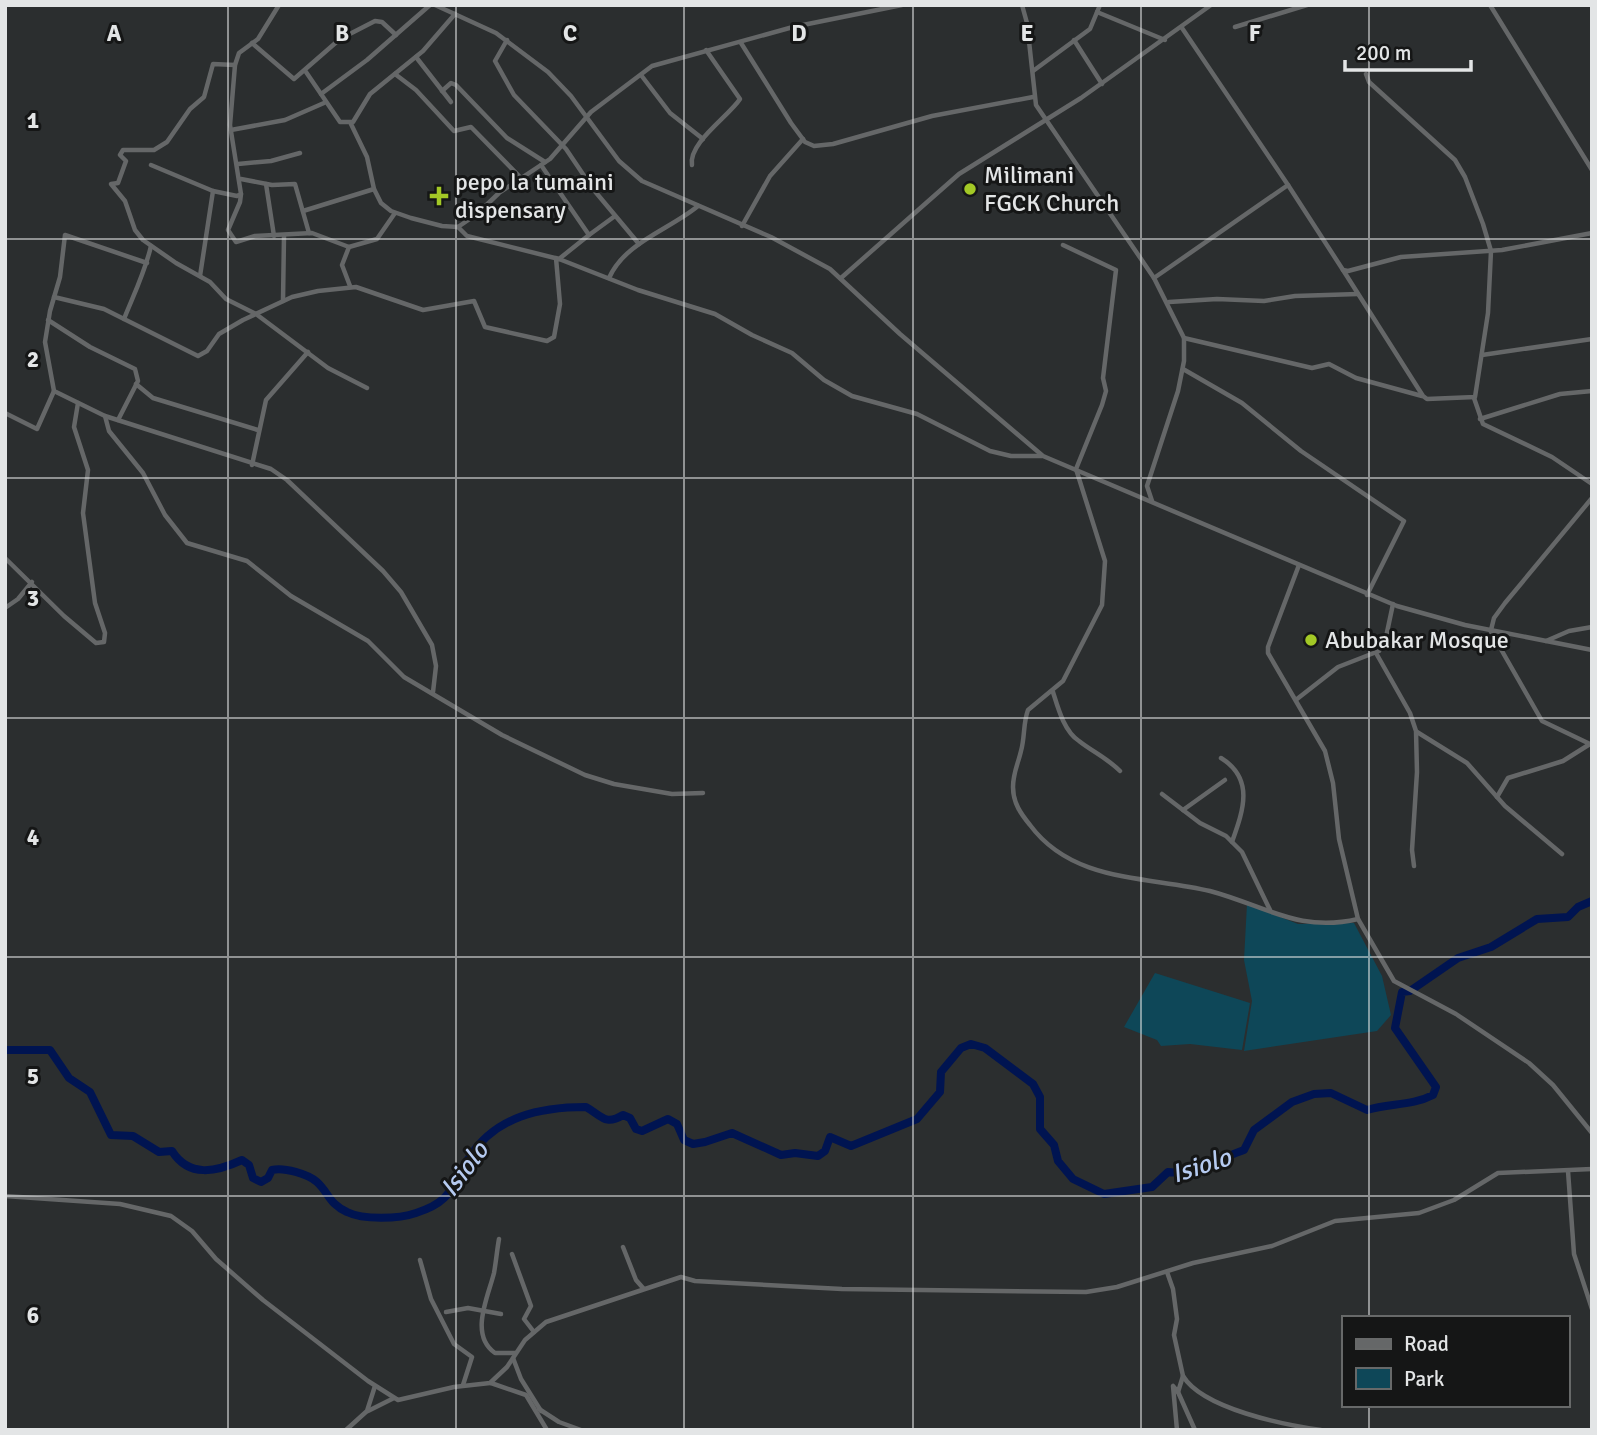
<svg xmlns="http://www.w3.org/2000/svg" width="1597" height="1435" font-family="Signika,sans-serif">
<rect width="100%" height="100%" fill="#2b2e2f"/>
<g fill="#0e4758">
<polygon points="1247,904 1298,924 1354,923 1382,976 1391,1015 1377,1031 1244,1051 1252,1001 1244,960"/>
<polygon points="1155,973 1250,1003 1242,1050 1190,1044 1161,1046 1157,1040 1124,1027"/>
</g>
<g fill="none" stroke-linecap="round" stroke-linejoin="round">
<path stroke="#001451" stroke-width="8" d="M5 1050H50L69 1078 90 1092 111 1135 133 1136 159 1152 172 1151C189 1178 216 1172 242 1160L249 1165 253 1178 261 1182 268 1178 272 1170C284 1167 308 1174 317 1182 329 1193 329 1204 347 1212 363 1220 399 1219 416 1213 454 1201 450 1186 469 1158 495 1116 541 1107 586 1107 602 1116 605 1126 623 1115L630 1118 636 1129 642 1131 668 1119 677 1124 684 1140 693 1144 705 1142 732 1133 781 1155 795 1153 818 1156 825 1151 830 1137 851 1146 917 1119 940 1092 941 1072 961 1048 971 1044 985 1048 1033 1084 1040 1097V1129L1054 1145 1058 1161 1073 1179 1104 1194 1152 1187 1168 1172C1191 1176 1223 1157 1244 1150L1254 1130 1292 1102 1314 1094 1331 1093 1367 1110C1389 1103 1412 1106 1433 1095L1436 1087 1395 1028 1402 992 1410 991 1458 958 1491 947 1537 919 1568 917 1578 907 1592 901"/>
<g stroke="#656768" stroke-width="4.5">
<polyline points="430,5 367,60 321,94 340,122 353,122 370,94 423,51 455,14"/>
<polyline points="435,5 496,33 548,72 571,96 619,161 642,181 771,237 830,269 900,334 1043,456 1397,606 1465,625 1592,650"/>
<polyline points="1022,5 1027,23 1036,105 1154,278 1184,338 1184,361 1178,391 1147,486 1152,501"/>
<polyline points="1490,5 1592,170"/>
<polyline points="1097,12 1165,40"/>
<polyline points="1235,27 1307,5"/>
<polyline points="1182,28 1288,185"/>
<polyline points="507,40 495,61 514,95 566,149 593,189 639,244"/>
<polyline points="1074,40 1102,84"/>
<polyline points="252,43 294,79 340,39 375,21 382,22 396,35"/>
<polyline points="741,43 791,123 805,142 814,146 833,144 932,116 1033,97"/>
<polyline points="416,57 451,102"/>
<polyline points="235,65 213,64 204,97 190,109 167,142 154,150 123,150 120,155 126,161 118,183 111,184 125,201 135,230 143,240 176,263 210,282 226,299 256,314 328,368 367,388"/>
<polyline points="1033,71 1090,29 1100,5"/>
<polyline points="306,72 321,94"/>
<polyline points="395,74 416,90 454,131 471,127 521,178"/>
<polyline points="641,75 670,113 703,139"/>
<polyline points="442,91 451,83 456,85 507,138 545,162"/>
<polyline points="351,124 367,157 374,189 381,203 391,211 411,218 442,226 458,227 477,214 499,193 550,159 591,112 652,66 793,27 902,5"/>
<polyline points="231,130 285,120 324,103"/>
<polyline points="238,164 271,161 300,153"/>
<polyline points="151,165 213,191 237,196 241,194 230,125 235,65 239,53 258,39 279,5"/>
<polyline points="541,165 589,235 615,216"/>
<path d="M692 165C688 143 729 116 740 99L706 50"/>
<polyline points="241,179 272,185 295,184 309,233"/>
<polyline points="266,184 274,236"/>
<polyline points="241,194 240,202 228,230 236,242 255,236 312,233 349,247"/>
<polyline points="303,211 374,189"/>
<polyline points="742,226 770,176 803,139"/>
<polyline points="458,227 467,236 559,259 638,290 715,314 752,335 792,353 824,380 852,396 917,414 990,451 1011,456 1042,456"/>
<path d="M1063 245 1116 270 1103 378 1106 391 1102 405 1076 469 1105 561 1102 605 1063 681 1028 710C1023 723 1025 737 1021 751 1018 764 1013 773 1013 787 1013 803 1021 814 1030 825 1073 883 1147 876 1210 891 1266 906 1299 933 1358 919"/>
<polyline points="559,259 589,235"/>
<polyline points="147,263 65,235 60,277 50,311 45,342 54,391 105,416 271,469 287,480 383,571 401,592 432,645 436,666 433,692"/>
<polyline points="1343,270 1423,396 1427,399 1475,397 1488,313 1491,251 1483,224 1465,177 1455,160 1369,82 1366,74"/>
<polyline points="200,276 213,191"/>
<path d="M609 278C625 242 669 230 698 206"/>
<polyline points="841,278 959,174 1081,98 1211,5"/>
<polyline points="1154,278 1288,185 1343,270 1348,271 1401,257 1502,250 1592,233"/>
<polyline points="350,286 342,265 349,247 377,239 395,213"/>
<polyline points="54,297 104,309 198,356 207,351 219,334 243,320 292,297 318,291 356,287 423,310 474,301 485,327 547,341 554,337 560,304 556,258"/>
<polyline points="283,301 284,236"/>
<polyline points="1169,302 1217,299 1264,301 1295,296 1358,294"/>
<path d="M124 319C134 294 145 272 151 246"/>
<polyline points="48,320 90,347 135,369 138,381 118,420"/>
<polyline points="1184,338 1312,368 1329,364 1356,378 1422,396"/>
<polyline points="1482,355 1592,339"/>
<polyline points="1183,369 1242,403 1301,451 1404,521 1367,595"/>
<polyline points="136,384 153,398 258,430"/>
<polyline points="1474,398 1483,424 1552,457 1592,484"/>
<polyline points="5,413 37,429 54,391"/>
<polyline points="105,416 109,431 143,473 165,515 187,543 247,561 291,596 368,641 404,677 502,735 585,775 614,784 672,794 703,793"/>
<polyline points="1480,419 1560,394 1592,391"/>
<polyline points="252,465 266,400 308,352"/>
<polyline points="5,558 64,616 96,643 104,642 105,633 95,603 83,513 88,470 74,427 78,403"/>
<polyline points="1299,565 1268,647 1268,653 1325,751 1333,783 1339,839 1358,919 1394,981 1456,1014 1529,1063 1553,1085 1592,1133"/>
<polyline points="5,608 18,599 32,582"/>
<polyline points="1490,630 1542,721 1590,744 1563,761 1508,778 1497,797"/>
<polyline points="1491,630 1494,618 1505,603 1592,498"/>
<polyline points="1546,641 1569,631 1592,627"/>
<polyline points="1376,653 1410,713 1416,731 1417,772 1412,850 1414,866"/>
<path d="M1053 692C1058 708 1064 731 1079 741 1093 752 1107 758 1120 771"/>
<polyline points="1297,699 1338,667 1379,651 1386,637 1393,604"/>
<polyline points="1417,732 1467,763 1505,806 1562,854"/>
<path d="M1221 758C1255 779 1243 811 1232 842"/>
<polyline points="1162,794 1200,823 1226,836 1242,852 1270,910"/>
<polyline points="1183,810 1225,780"/>
<polyline points="1568,1171 1574,1254 1592,1309"/>
<polyline points="5,1196 120,1204 171,1216 192,1231 216,1259 263,1300 368,1381 398,1400 454,1387 490,1383 507,1367 525,1340 546,1322 681,1277 695,1281 842,1289 1086,1292 1117,1287 1193,1263 1272,1246 1335,1221 1419,1213 1454,1200 1498,1173 1592,1169"/>
<path d="M499 1239C497 1250 496 1262 494 1273 488 1297 469 1335 495 1353H515"/>
<polyline points="623,1247 636,1280 643,1288"/>
<polyline points="512,1254 531,1306 524,1319 534,1332"/>
<polyline points="420,1260 431,1299 454,1344 472,1357 463,1385"/>
<polyline points="1167,1272 1173,1289 1177,1319 1174,1335 1183,1376 1178,1392 1173,1386 1177,1430"/>
<polyline points="446,1312 468,1308 501,1314"/>
<polyline points="513,1358 521,1379 541,1411"/>
<path d="M1183 1376C1203 1409 1285 1425 1321 1430"/>
<polyline points="491,1383 526,1395 547,1430"/>
<polyline points="1178,1392 1195,1430"/>
<polyline points="539,1409 559,1422 581,1430"/>
<polyline points="368,1411 394,1398"/>
<polyline points="346,1430 367,1411 375,1386"/>
</g>
</g>
<path fill="none" stroke="#e3e5e6" stroke-width="2" stroke-opacity="0.55" d="M228 5V1430M456 5V1430M684 5V1430M913 5V1430M1141 5V1430M1369 5V1318M5 239H1592M5 478H1592M5 718H1592M5 957H1592M5 1196H1592M1369 1405V1430"/>
<g fill="#a3c926" stroke="#151616" stroke-width="2.5">
<circle cx="970" cy="189" r="7"/>
<path d="M435.5 185.5h7v7h7v7h-7v7h-7v-7h-7v-7h7z"/>
<circle cx="1311" cy="640" r="7"/>
</g>
<g text-anchor="middle" stroke-width="6" stroke-linejoin="round" paint-order="stroke">
<g font-size="24" fill="#e3e5e6" stroke="#151616" text-anchor="start">
<text x="984" y="183">Milimani<tspan x="984" dy="28">FGCK Church</tspan></text>
<text x="455" y="190">pepo la tumaini<tspan x="455" dy="28">dispensary</tspan></text>
<text x="1325" y="648">Abubakar Mosque</text>
</g>
<g font-size="26" font-style="italic" fill="#b5caf0" stroke="#151616">
<text transform="translate(1201 1165) rotate(-18)" y="9">Isiolo</text>
<text transform="translate(464 1169) rotate(-53)" y="9">Isiolo</text>
</g>
</g>
<g font-size="23" text-anchor="middle" font-weight="bold" fill="#e3e5e6" stroke="#151616" stroke-width="6" stroke-linejoin="round" paint-order="stroke">
<text x="114" y="41">A</text>
<text x="342" y="41">B</text>
<text x="570" y="41">C</text>
<text x="799" y="41">D</text>
<text x="1027" y="41">E</text>
<text x="1255" y="41">F</text>
<text x="33" y="128">1</text>
<text x="33" y="367">2</text>
<text x="33" y="606">3</text>
<text x="33" y="845">4</text>
<text x="33" y="1084">5</text>
<text x="33" y="1323">6</text>
</g>
<rect width="1597" height="1435" fill="none" stroke="#e3e5e6" stroke-width="14"/>
<rect x="1342" y="1316" width="228" height="91" fill="#151616" stroke="#676969" stroke-width="2"/>
<rect x="1356" y="1339" width="35" height="10" fill="#656768" stroke="#676969" stroke-width="2"/>
<text x="1404" y="1351" font-size="21" fill="#e3e5e6">Road</text>
<rect x="1356" y="1368" width="35" height="21" fill="#0e4758" stroke="#676969" stroke-width="2"/>
<text x="1404" y="1386" font-size="21" fill="#e3e5e6">Park</text>
<path d="M1345 60v10h126v-10" fill="none" stroke="#e3e5e6" stroke-width="3.5"/>
<text x="1356" y="60" font-size="21" fill="#e3e5e6" stroke="#151616" stroke-width="5" paint-order="stroke">200 m</text>
</svg>
